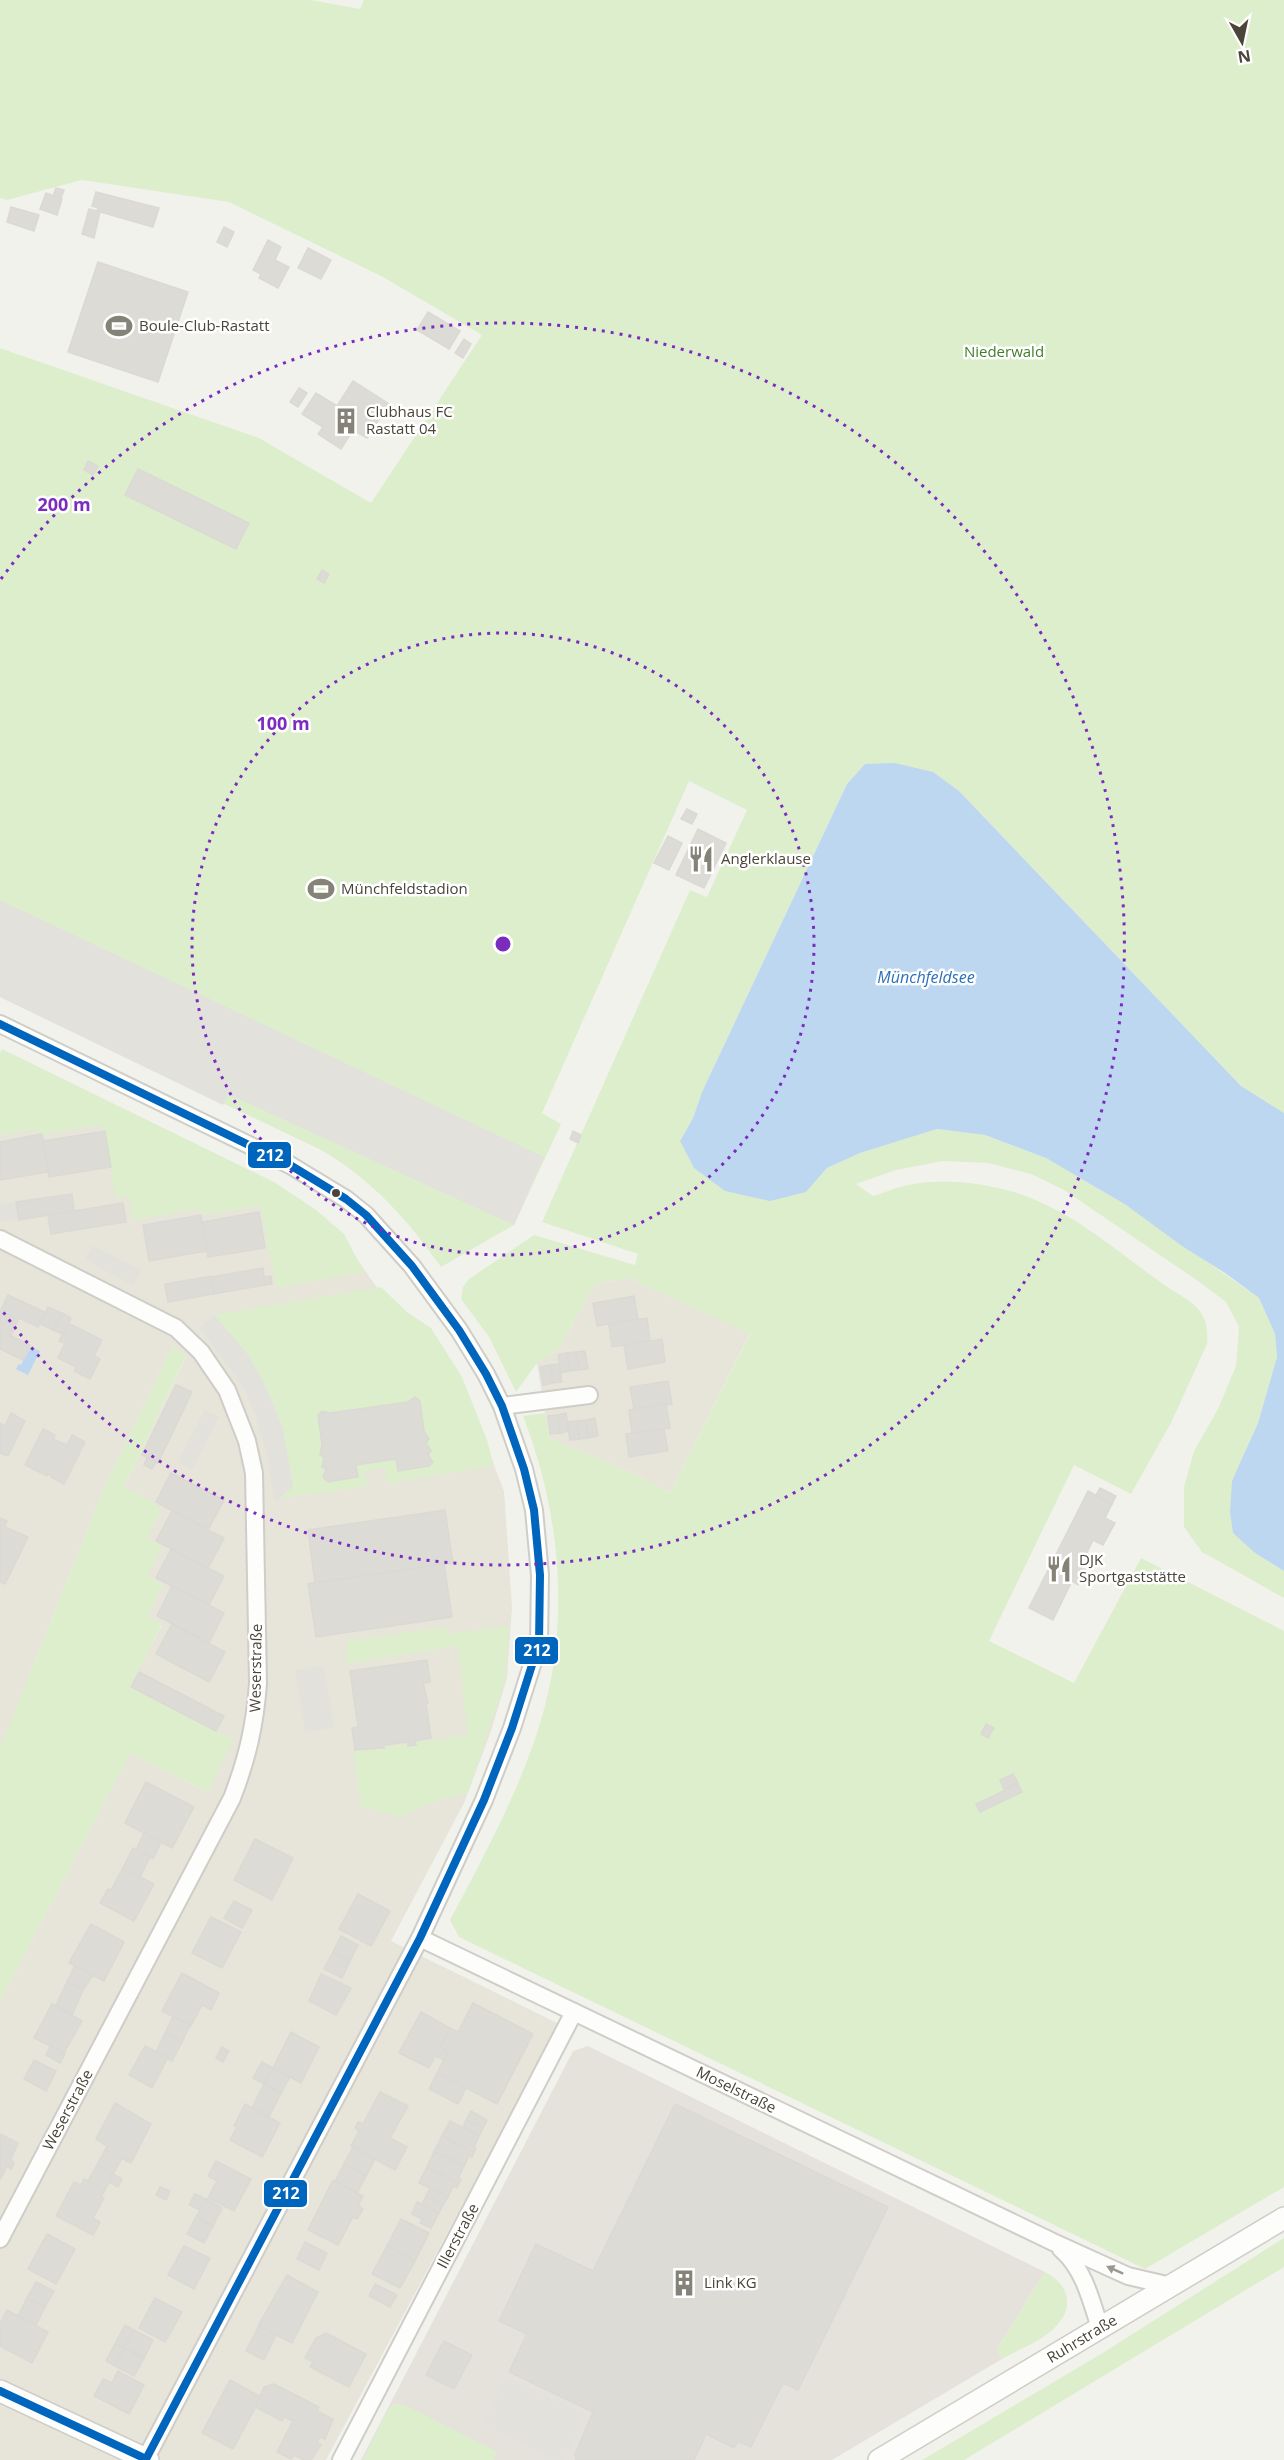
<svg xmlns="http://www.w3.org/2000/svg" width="1284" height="2460" font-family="'Open Sans',sans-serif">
<rect width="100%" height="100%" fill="#f2f2ed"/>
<g fill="#e7e4da">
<polygon points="0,1054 341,1236 380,1292 462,1383 504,1491 512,1607 507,1678 491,1731 464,1803 391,1941 559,2024 326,2460 0,2460 0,2001 130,1753 208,1792 129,1687 162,1625 147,1617 163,1585 147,1576 147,1538 124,1487 186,1357 173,1345 106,1484 28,1678 0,1835"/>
<polygon points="629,1278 750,1333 670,1493 630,1472 549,1438 537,1363 558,1350 595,1284"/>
</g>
<polygon fill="#e5e2dc" points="588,2046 1045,2272 997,2349 1002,2359 832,2460 361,2460 573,2051"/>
<g fill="#ddeecd">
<path d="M0 0H311L360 9 364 0H1284V1113L1241 1086 959 791 865 764 847 784 702 1092 693 1118 680 1141 806 1192 827 1168 860 1153 937 1129 985 1135 1046 1158 1126 1205 1259 1298 1275 1334 1277 1357 1258 1423 1250 1441 1255 1553 1284 1571V1598L1202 1552 1184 1527V1487L1194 1451 1218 1409 1236 1366 1239 1327 1226 1302 1198 1281 1064 1190 1031 1174 988 1163 943 1161 896 1170 856 1184 873 1196C884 1193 896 1187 908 1185 937 1179 969 1181 998 1188 1064 1202 1113 1249 1166 1286 1177 1294 1190 1299 1199 1310 1207 1320 1208 1332 1207 1344L1171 1423 1131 1494 1074 1465 989 1641 1074 1683 1141 1558 1284 1631V2187L1145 2269 459 1937 450 1920C484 1856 520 1790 541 1720 571 1621 560 1511 523 1416L545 1413 549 1438 630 1472 670 1493 750 1334 629 1278 595 1284 558 1350 537 1363 516 1392 489 1337 461 1299 463 1287 469 1279 534 1235 635 1265 638 1254 542 1222 690 890 707 897 747 810 689 781 542 1113 561 1124 514 1225 441 1267C407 1219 374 1182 323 1151L0 997V348L259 438 371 503 482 335 381 276 229 202 82 180 7 200 0 198Z"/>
<polygon points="2,1049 274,1182 315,1209 344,1234 364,1272 276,1288 261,1206 202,1215 200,1209 133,1220 129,1196 116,1198 102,1125 38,1135 37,1129 0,1135 0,1053"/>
<polygon points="381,1287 407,1312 431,1328 462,1377 487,1440 494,1466 387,1483 384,1468 365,1471 367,1486 279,1499 293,1486 283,1429 274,1405 261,1377 214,1315"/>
<polygon points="173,1345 186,1356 124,1487 162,1508 147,1538 162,1546 147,1576 163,1585 147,1617 162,1624 130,1687 233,1740 208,1792 130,1753 0,2001 0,1748 106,1484"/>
<polygon points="509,1626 505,1680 468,1793 437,1800 401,1817 361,1807 353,1752 468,1735 458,1646 347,1664 347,1641 446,1627 448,1634"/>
<polygon points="1284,2238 1284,2267 964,2460 922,2460 1101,2354"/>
<path d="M1045 2272C1072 2286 1075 2311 1051 2331 1038 2343 1017 2350 1002 2359L997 2349Z"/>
<polygon points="397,2404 405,2405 497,2452 493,2460 363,2460 388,2410 392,2405"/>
</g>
<g fill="#e2e1dc">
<polygon points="0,900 544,1157 514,1225 228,1094 223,1105 0,997"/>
<polygon points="16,1202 19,1220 0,1222 0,1205"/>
<polygon points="93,1246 141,1270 133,1285 85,1260"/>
<polygon points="214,1315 246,1352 261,1377 283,1429 293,1486 279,1499 274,1500 268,1459 255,1413 243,1387 200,1328"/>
<polygon points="205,1410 219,1417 192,1469 178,1462"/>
<polygon points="324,1666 334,1727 305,1732 295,1670"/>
<polygon points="506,2377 585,2414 563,2460 555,2460 482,2425"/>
</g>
<g fill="#bdd7f1">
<polygon points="895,763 933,772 959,791 1241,1086 1284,1113 1284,1571 1255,1553 1233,1533 1230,1512 1232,1481 1258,1423 1277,1357 1275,1334 1259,1298 1225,1273 1182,1246 1126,1205 1046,1158 985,1135 937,1129 860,1153 827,1168 806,1192 770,1201 725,1191 694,1168 680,1141 693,1118 702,1092 847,784 865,764"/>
<polygon points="31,1347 40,1351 28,1375 16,1369 19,1364 21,1365"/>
</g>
<g fill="#dcdbd5" stroke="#dbd9d3" stroke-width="1.5">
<polygon points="56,188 64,190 61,198 53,196"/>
<polygon points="96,192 159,208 153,227 97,211 98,208 92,206"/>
<polygon points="46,193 62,199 57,215 40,209"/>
<polygon points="11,207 39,215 34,231 7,222"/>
<polygon points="89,209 100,212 94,238 82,234"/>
<polygon points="224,227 234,232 227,247 217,242"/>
<polygon points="268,240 281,247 275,260 289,267 278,288 259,278 261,274 253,270"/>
<polygon points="308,248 331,260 321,279 298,268"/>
<polygon points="98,262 188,292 158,382 68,352"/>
<polygon points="428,312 460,331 449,349 417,330"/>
<polygon points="464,339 471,344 463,358 455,353"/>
<polygon points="353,381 389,404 367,438 353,430 341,449 318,434 323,427 302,414 316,393 337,406"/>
<polygon points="299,388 307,393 298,407 290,402"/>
<polygon points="88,461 98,466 93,475 84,470"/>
<polygon points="138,469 249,523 236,549 125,495"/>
<polygon points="322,570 329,574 324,583 317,579"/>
<polygon points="687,809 697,814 692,824 681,819"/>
<polygon points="698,829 726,843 704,888 676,875"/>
<polygon points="668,836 682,843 669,870 654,863"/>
<polygon points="105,1131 111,1167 49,1177 43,1141"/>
<polygon points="573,1131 581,1135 578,1143 570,1139"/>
<polygon points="42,1134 48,1172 0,1180 0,1142"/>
<polygon points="72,1194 74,1211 19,1220 16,1202"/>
<polygon points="123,1203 126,1222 51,1234 48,1215"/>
<polygon points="259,1212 265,1248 208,1257 202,1222"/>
<polygon points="201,1215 207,1251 149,1261 143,1225"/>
<polygon points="263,1268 265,1285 214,1294 211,1277"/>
<polygon points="211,1276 214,1294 168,1302 165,1284"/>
<polygon points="271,1276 272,1284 265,1285 264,1277"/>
<polygon points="8,1295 45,1312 38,1327 19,1318 11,1336 30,1345 23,1360 0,1349 0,1312"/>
<polygon points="634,1296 638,1319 597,1326 593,1303"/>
<polygon points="48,1307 62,1313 53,1330 40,1324"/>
<polygon points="62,1313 71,1318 63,1334 53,1330"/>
<polygon points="647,1318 650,1341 612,1347 609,1324"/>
<polygon points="68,1323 102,1340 94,1356 100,1359 90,1379 74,1371 76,1367 58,1358 65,1343 59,1341"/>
<polygon points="662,1339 665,1362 628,1369 624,1345"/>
<polygon points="585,1351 588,1369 579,1370 576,1352"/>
<polygon points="576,1352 579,1370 570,1371 567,1353"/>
<polygon points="567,1353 570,1371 561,1373 558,1355"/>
<polygon points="559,1364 562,1382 553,1383 550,1365"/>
<polygon points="550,1365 553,1383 543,1385 540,1367"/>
<polygon points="668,1381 672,1404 634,1409 630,1387"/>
<polygon points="176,1385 192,1392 158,1463 142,1455"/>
<polygon points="415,1397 420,1401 424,1431 429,1439 426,1443 431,1451 428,1455 433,1462 429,1466 398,1471 396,1459 356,1465 358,1477 328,1482 323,1477 326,1469 322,1467 324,1457 320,1455 322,1445 318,1415 322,1411 330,1413 408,1402"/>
<polygon points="666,1404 670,1428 632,1433 629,1410"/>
<polygon points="11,1413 25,1421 8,1456 0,1453 0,1423 5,1426"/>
<polygon points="566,1413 569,1431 560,1433 557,1415"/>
<polygon points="557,1415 560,1433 550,1434 548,1416"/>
<polygon points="595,1418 598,1436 588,1438 586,1420"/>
<polygon points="586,1420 588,1438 579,1439 577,1421"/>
<polygon points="577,1421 579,1439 570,1440 567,1422"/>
<polygon points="43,1429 55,1435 53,1439 67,1445 72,1435 85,1442 64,1484 51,1477 52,1476 48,1474 47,1476 25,1465"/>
<polygon points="664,1429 668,1451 629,1457 626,1434"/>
<polygon points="147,1458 156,1462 152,1469 144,1465"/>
<polygon points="171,1473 224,1500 208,1530 156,1502"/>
<polygon points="1100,1488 1116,1496 1112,1504 1096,1495"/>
<polygon points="1088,1491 1112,1504 1105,1518 1115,1523 1103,1545 1093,1540 1080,1567 1086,1570 1078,1585 1072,1581 1053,1620 1029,1608"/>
<polygon points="445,1510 453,1563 315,1583 308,1530"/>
<polygon points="172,1511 224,1538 208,1568 156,1541"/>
<polygon points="0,1518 7,1521 5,1527 28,1537 5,1584 0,1582"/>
<polygon points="171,1549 224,1576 209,1605 156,1578"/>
<polygon points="444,1564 452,1617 316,1637 308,1584"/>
<polygon points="172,1586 224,1613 209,1643 157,1616"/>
<polygon points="172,1624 225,1652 209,1682 156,1654"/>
<polygon points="427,1660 430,1682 423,1683 428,1703 426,1704 431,1738 415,1741 416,1745 408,1746 408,1742 384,1745 384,1748 355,1750 352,1728 358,1727 350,1671"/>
<polygon points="139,1672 224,1716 216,1731 131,1687"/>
<polygon points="986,1724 994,1728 988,1738 981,1734"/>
<polygon points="1013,1774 1018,1783 1004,1789 1000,1780"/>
<polygon points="146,1782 194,1807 172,1848 125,1823"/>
<polygon points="1018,1784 1022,1792 980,1812 976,1804"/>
<polygon points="144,1833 161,1842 153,1859 136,1850"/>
<polygon points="255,1839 293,1858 272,1900 234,1880"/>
<polygon points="133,1848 150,1857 140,1877 123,1868"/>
<polygon points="123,1868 154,1884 134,1921 100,1903 108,1889 111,1890"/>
<polygon points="358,1894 390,1911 371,1946 339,1929"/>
<polygon points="234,1901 252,1910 242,1928 224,1918"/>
<polygon points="211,1917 241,1932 222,1968 192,1953"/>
<polygon points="91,1924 124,1942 104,1981 69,1963"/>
<polygon points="341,1936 358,1945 350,1961 333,1952"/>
<polygon points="333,1952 350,1961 342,1978 324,1969"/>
<polygon points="75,1966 93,1975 83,1990 67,1982"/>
<polygon points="182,1973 219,1993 211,2010 202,2005 191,2026 162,2011"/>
<polygon points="321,1974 351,1988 336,2015 309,2001"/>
<polygon points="67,1982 83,1990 72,2015 56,2005"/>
<polygon points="473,2003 533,2034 497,2104 437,2073 448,2052 440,2047 450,2028 458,2032"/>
<polygon points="52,2004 82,2021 64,2053 34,2038"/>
<polygon points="421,2012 450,2028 440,2047 448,2052 444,2060 435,2056 429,2068 399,2053"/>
<polygon points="173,2017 190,2025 182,2042 165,2033"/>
<polygon points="291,2032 319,2047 301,2083 273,2068"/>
<polygon points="165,2033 182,2042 172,2061 156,2052"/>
<polygon points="50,2046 65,2054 60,2063 46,2055"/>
<polygon points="145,2046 168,2057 152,2088 129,2075"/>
<polygon points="222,2047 229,2051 223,2062 216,2058"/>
<polygon points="34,2060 56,2071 46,2091 24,2079"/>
<polygon points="262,2062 273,2068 264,2084 253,2078"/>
<polygon points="273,2068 290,2077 281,2093 264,2084"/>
<polygon points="437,2073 466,2088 458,2104 429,2089"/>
<polygon points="264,2084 281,2093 269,2117 252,2108"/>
<polygon points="380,2092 408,2106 390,2138 407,2147 395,2170 351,2146 359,2131 355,2128 358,2122 363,2124"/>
<polygon points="115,2103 151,2124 131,2163 105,2150 107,2146 96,2139"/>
<polygon points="245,2104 280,2123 262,2157 230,2140 237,2127 234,2126"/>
<polygon points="675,2104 888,2207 798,2390 783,2383 751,2447 738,2441 734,2448 706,2434 694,2460 576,2460 575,2454 593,2412 509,2372 527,2334 499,2321 536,2244 593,2271"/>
<polygon points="471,2111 487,2120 483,2128 466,2120"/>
<polygon points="466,2120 483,2128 479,2136 463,2127"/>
<polygon points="450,2121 479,2136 474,2147 476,2148 474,2152 442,2136"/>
<polygon points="0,2134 18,2143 11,2159 14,2163 11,2169 7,2166 0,2180"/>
<polygon points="442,2136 474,2152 472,2157 469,2156 464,2166 434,2152"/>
<polygon points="353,2147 375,2159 366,2176 344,2164"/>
<polygon points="105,2150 122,2158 113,2174 97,2165"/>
<polygon points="434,2152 464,2166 458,2178 461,2179 459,2183 427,2167"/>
<polygon points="216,2161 251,2179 234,2211 208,2198 217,2181 208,2176"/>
<polygon points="344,2164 366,2176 357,2193 335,2182"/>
<polygon points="97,2165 113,2174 105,2190 88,2181"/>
<polygon points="427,2167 459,2183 457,2188 453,2186 448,2197 419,2183"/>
<polygon points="113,2174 122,2179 118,2187 109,2182"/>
<polygon points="84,2179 105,2190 101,2196 104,2198 93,2218 100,2222 93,2235 56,2216 74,2182 81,2185"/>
<polygon points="333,2180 363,2196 358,2206 363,2209 357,2219 353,2217 338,2245 308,2230"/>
<polygon points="160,2187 170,2191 166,2200 156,2195"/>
<polygon points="430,2188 448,2197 443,2205 426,2196"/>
<polygon points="195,2194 206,2199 200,2210 189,2205"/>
<polygon points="426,2196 443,2205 439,2213 422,2204"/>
<polygon points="206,2199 222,2208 213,2226 196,2217"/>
<polygon points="417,2202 439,2213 431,2228 420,2223 422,2219 412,2214"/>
<polygon points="196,2217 213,2226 204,2243 187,2234"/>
<polygon points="401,2219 429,2233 415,2261 387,2246"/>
<polygon points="47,2234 75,2249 56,2284 28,2269"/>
<polygon points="305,2242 327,2253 319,2270 297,2259"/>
<polygon points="184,2246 210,2258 194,2289 168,2275"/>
<polygon points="387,2246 415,2261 400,2288 372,2274"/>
<polygon points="287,2275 318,2292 292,2343 258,2326"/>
<polygon points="36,2282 54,2291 45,2307 27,2298"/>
<polygon points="375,2284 397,2295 390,2307 369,2296"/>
<polygon points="27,2298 45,2307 36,2325 18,2316"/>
<polygon points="155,2298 182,2312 165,2342 139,2328"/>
<polygon points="7,2310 48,2332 32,2363 0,2346 0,2324"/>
<polygon points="125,2325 134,2330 124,2348 115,2344"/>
<polygon points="259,2326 276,2335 264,2360 246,2351"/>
<polygon points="134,2330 153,2340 144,2358 124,2348"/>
<polygon points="326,2333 366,2354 349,2387 310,2367 313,2362 305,2358 316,2338"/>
<polygon points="444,2341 472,2355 454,2389 426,2375"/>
<polygon points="115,2344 124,2348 115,2366 106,2361"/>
<polygon points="124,2348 144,2358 134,2376 115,2366"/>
<polygon points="118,2371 144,2385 129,2414 94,2396 103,2379 112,2383"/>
<polygon points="230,2380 261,2397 233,2449 202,2433"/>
<polygon points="274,2384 319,2407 317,2411 333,2419 325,2439 320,2437 317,2442 321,2445 311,2460 304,2460 294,2455 291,2459 277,2452 293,2421 284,2417 282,2421 255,2407 264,2387"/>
</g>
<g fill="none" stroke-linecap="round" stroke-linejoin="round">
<g stroke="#cecdc7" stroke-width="20">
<g id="minor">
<polyline points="0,1024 290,1165 346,1199 366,1215 412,1266 459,1330 486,1374 502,1406 524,1469 534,1510 540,1575 539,1643 512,1728 484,1800 420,1938 145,2460"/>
<path d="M0 1239 176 1328 201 1352 227 1390 247 1441 254 1473 258 1683C255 1726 247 1759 232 1798L0 2239"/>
<polyline points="502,1406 589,1395"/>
<polyline points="420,1938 1053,2242 1128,2276 1171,2286"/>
<path d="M1061 2249C1084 2269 1091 2300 1100 2328"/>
<polyline points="341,2460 574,2012"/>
</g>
</g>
<g stroke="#cecdc7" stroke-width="24">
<g id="tertiary">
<polyline points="0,2391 148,2460"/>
<polyline points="879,2460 1284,2218"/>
</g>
</g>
<use href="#minor" stroke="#fdfdfc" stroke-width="16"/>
<use href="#tertiary" stroke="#fdfdfc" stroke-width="21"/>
<g stroke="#fff" stroke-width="12">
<g id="bus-1">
<polyline points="0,1024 290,1165 346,1199 366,1215 412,1266 459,1330 486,1374 502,1406 524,1469 534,1510 540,1575 539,1643 512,1728 484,1800 420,1938 146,2459"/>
<polyline points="0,2391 146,2459"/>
</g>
</g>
<use href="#bus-1" stroke="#0065bd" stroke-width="8"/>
</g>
<defs><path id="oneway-solid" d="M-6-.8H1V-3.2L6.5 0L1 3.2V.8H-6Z" transform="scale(1.5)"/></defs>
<use fill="#9b9890" href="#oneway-solid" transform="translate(1115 2270) rotate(-156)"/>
<g fill="none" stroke="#7b2cbf" stroke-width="3" stroke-dasharray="3 6">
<circle cx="503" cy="944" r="311"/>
<path d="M1 579A621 621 0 1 1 1 1309"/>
</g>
<defs>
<g id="stadium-bare" transform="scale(2.07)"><path d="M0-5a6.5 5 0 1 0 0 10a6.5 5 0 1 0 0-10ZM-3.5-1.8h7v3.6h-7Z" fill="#858277" stroke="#fff" stroke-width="2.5" paint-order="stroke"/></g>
<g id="building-bare" transform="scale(2.07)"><path d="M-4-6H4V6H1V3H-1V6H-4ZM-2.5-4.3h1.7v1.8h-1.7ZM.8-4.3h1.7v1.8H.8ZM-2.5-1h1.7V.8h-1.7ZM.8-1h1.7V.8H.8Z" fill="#858277" stroke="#fff" stroke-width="2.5" paint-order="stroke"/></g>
<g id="restaurant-bare" transform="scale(2.07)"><path d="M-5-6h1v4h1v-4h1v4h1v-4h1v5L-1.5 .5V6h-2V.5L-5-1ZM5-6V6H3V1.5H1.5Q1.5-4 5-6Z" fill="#858277" stroke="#fff" stroke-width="2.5" paint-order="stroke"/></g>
</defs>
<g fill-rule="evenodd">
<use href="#stadium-bare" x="119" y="326"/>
<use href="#building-bare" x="346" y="421"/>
<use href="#restaurant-bare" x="701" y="859"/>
<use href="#stadium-bare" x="321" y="889"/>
<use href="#restaurant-bare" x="1059" y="1569"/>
<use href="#building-bare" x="684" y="2283"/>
</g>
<circle fill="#4a4538" stroke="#fff" stroke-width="2" cx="336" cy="1193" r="5"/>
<g text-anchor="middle" stroke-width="5" stroke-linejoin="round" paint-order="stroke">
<g font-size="15" fill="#4a4538" stroke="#fff" text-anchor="start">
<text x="139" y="331">Boule-Club-Rastatt</text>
<text x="366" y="417">Clubhaus FC<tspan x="366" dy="17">Rastatt 04</tspan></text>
<text x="721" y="864">Anglerklause</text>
<text x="341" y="894">Münchfeldstadion</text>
<text x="1079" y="1565">DJK<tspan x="1079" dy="17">Sportgaststätte</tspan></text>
<text x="704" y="2288">Link KG</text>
</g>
<g font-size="15" fill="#407f28" stroke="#fff">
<text x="1004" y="357">Niederwald</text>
</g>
<g font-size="15" fill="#4a4538" stroke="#fff">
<text transform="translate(256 1668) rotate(-89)" y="5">Weserstraße</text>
<text transform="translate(736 2090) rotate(26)" y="5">Moselstraße</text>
<text transform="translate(68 2110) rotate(-62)" y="5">Weserstraße</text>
<text transform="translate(458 2236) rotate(-62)" y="5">Illerstraße</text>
<text transform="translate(1082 2339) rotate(-31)" y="5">Ruhrstraße</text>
</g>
<g font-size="16" font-style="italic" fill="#2c70bb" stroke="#fff">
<text x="926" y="983">Münchfeldsee</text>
</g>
</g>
<circle cx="503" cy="944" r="9" fill="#7b2cbf" stroke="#fff" stroke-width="3"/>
<g font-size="18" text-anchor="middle" font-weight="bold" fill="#7b2cbf" stroke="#fff" stroke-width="5" stroke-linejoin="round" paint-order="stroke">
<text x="64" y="511">200 m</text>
<text x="283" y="730">100 m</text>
</g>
<g stroke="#fff" stroke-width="2">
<rect x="247" y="1141" width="45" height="28" rx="6" fill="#0065bd"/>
<rect x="514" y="1636" width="45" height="29" rx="6" fill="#0065bd"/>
<rect x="263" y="2179" width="45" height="29" rx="6" fill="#0065bd"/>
</g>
<g font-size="16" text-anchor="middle" font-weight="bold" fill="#fff">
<text x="270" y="1161">212</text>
<text x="537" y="1656">212</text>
<text x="286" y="2199">212</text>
</g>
<g transform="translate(1242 42) rotate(171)" stroke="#ffffff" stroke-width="4.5" paint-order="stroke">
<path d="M0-4.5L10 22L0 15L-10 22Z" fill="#4a4538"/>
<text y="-9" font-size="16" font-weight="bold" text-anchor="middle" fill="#4a4538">N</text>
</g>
</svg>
